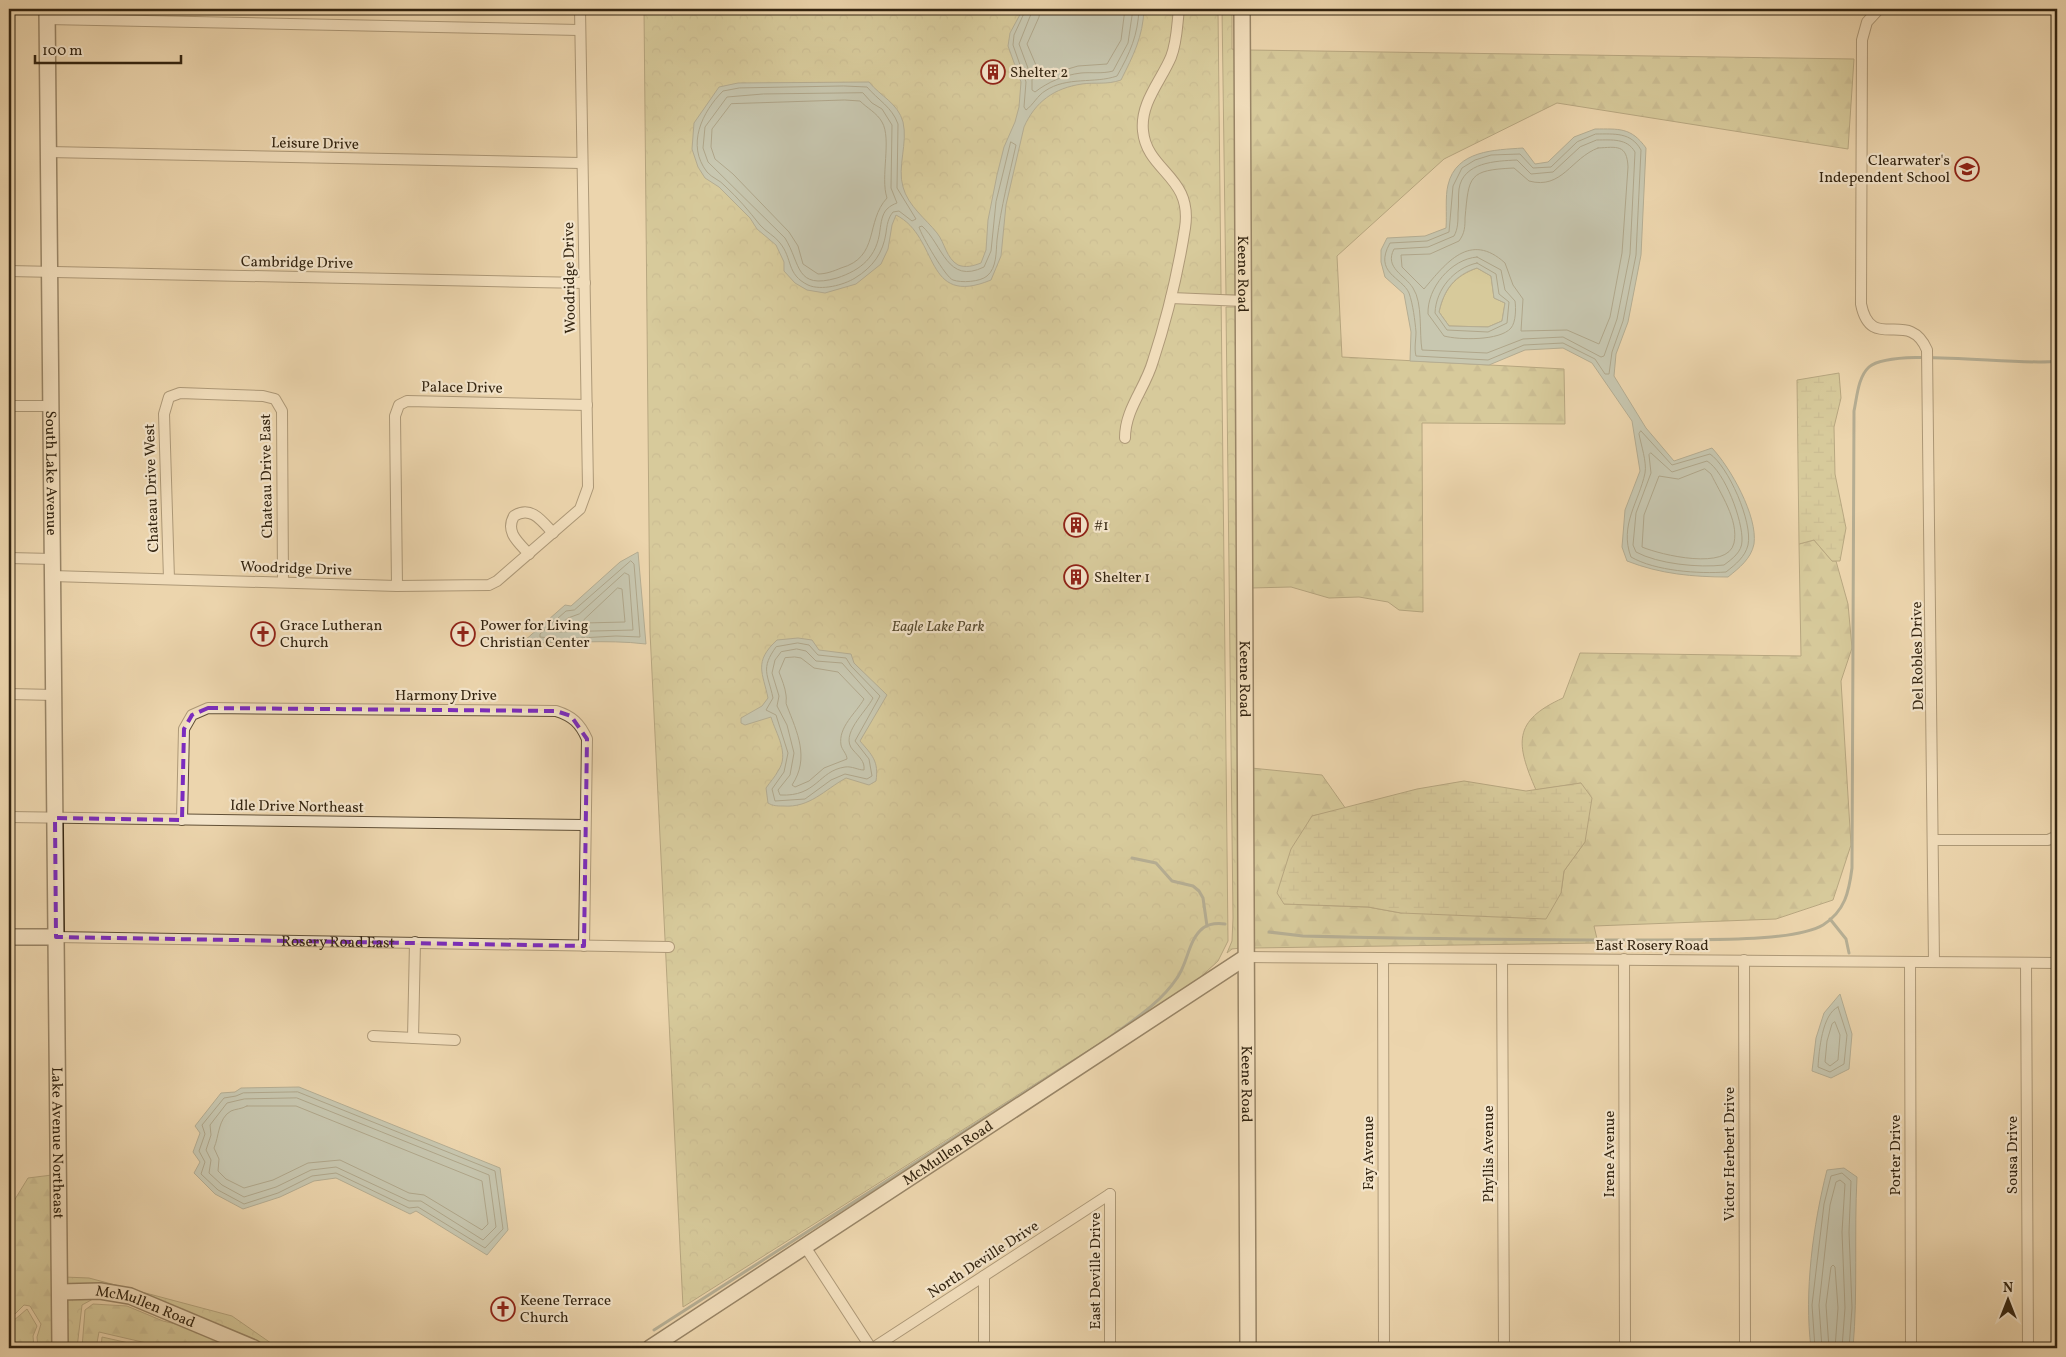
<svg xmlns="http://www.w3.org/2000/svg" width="2066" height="1357" font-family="Vollkorn,serif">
<defs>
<pattern id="forest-firs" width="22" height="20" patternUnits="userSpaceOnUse" patternTransform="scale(1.25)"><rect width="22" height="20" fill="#bdbc86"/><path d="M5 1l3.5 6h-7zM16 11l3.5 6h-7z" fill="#a3a173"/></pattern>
<pattern id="wetland-marsh" width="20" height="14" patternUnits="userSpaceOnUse" patternTransform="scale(1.25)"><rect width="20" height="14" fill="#bdbc86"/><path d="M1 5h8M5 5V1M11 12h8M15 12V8" fill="none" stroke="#a3a173"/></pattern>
<pattern id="park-crowns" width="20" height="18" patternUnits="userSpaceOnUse" patternTransform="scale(1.25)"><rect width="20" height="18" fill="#bdbc86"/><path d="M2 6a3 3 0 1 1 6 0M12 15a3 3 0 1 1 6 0" fill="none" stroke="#a3a173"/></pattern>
</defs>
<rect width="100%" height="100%" fill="#ecd5ad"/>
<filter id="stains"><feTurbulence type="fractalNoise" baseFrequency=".004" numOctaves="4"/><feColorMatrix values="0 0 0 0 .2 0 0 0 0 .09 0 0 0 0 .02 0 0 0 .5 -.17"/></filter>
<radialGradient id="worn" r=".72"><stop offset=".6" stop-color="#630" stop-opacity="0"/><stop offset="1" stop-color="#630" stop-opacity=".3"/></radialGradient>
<path fill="#bdbc86" stroke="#78704b" d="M1477 268 1491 276 1494 298 1505 303 1502 321 1488 327 1449 326 1439 312C1444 289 1455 276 1477 268Z"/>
<g fill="url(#forest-firs)" stroke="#78704b">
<polygon points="1248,50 1854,59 1848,149 1557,103 1444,159 1337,256 1342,357 1564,369 1565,424 1422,423 1423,612 1399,610 1388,602 1359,597 1329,598 1291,587 1251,588"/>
<path d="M1814 540 1832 561H1836L1848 604 1852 648 1841 681 1851 845 1833 900 1776 919 1594 926 1598 943 1252 948 1251 768 1322 775 1346 809 1312 816 1284 904 1368 907 1401 913 1561 893 1564 871 1585 842 1581 783 1536 790C1516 744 1512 721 1563 698L1580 653 1801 656 1799 544Z"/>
<polygon points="52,1175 55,1348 38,1348 37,1337 41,1324 30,1306 24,1305 12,1317 9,1316 9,1228 12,1204 28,1178"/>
<polygon points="93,1304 127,1306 163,1321 184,1326 233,1348 168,1348 99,1332 96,1348 82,1348 85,1310"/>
<polygon points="27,1309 37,1326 33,1336 34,1348 9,1348 9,1321 13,1321"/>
</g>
<g fill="url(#wetland-marsh)" stroke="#78704b">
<polygon points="1839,373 1841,398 1834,427 1835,474 1846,528 1840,561 1832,561 1814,540 1799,544 1797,380"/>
<polygon points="1464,781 1526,791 1581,783 1592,798 1585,842 1564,871 1561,893 1546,919 1401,913 1368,907 1284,904 1277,893 1291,849 1312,816 1417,789"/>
</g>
<g fill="url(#park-crowns)" stroke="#78704b">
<polygon points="644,9 1218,9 1228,941 1218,961 1193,984 683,1307 650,632"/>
<polygon points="1222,9 1232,9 1232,49 1238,50 1239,295 1226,295"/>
<polygon points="1226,307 1239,307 1241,948 1232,949 1227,953 1232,941 1233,918"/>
<polygon points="64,1277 89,1278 232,1316 278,1348 268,1348 150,1297 64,1286"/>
<polygon points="65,1297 100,1297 127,1301 93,1299 82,1305 77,1348 65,1348"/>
<polygon points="102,1337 151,1348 101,1348"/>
</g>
<g fill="#9bb7b3" stroke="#717c72" fill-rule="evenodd">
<path d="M1023 9H1144C1143 37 1133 56 1121 80 1107 85 1095 82 1082 84 1054 88 1035 102 1024 127L1006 205 1001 256 991 280C923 308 940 237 896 215L892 225 888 249 881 264 856 284 825 293 807 290 795 283 784 271V262L776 245 757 229 750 218 719 187 705 178 698 167 692 149 694 123 719 87 738 83 869 82C880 96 898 103 903 122 908 143 897 167 903 187 908 206 926 219 937 233 945 243 946 258 958 265 966 268 973 266 981 263L986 250 988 220 997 175 1004 147 1015 122 1019 107 1021 82 1008 46 1010 33Z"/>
<path d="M1595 129C1619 129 1631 127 1646 148L1641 255 1628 322 1616 354 1614 376 1646 428 1674 461 1712 448C1730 467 1758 516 1754 544 1751 559 1739 568 1728 577 1693 577 1660 574 1627 561L1622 547 1625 510 1640 471 1632 421 1592 363 1563 348 1525 350 1489 365 1410 361 1411 332 1404 294 1385 277 1381 262V250L1387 238 1425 236 1446 228C1447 215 1445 196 1448 185 1456 150 1495 150 1523 148L1535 164 1548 162 1574 137ZM1477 268 1491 276 1494 298 1505 303 1502 321 1488 327 1449 326 1439 312C1444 289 1455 275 1477 268Z"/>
<path d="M638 552 646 644C605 639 565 644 523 642L565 605 571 606 620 562Z"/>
<path d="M798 638 812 640 819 650 851 654 854 663 887 695 860 741C872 755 879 761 876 781L869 785 846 778C824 790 810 808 783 806 777 806 773 806 768 803L766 788C770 782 775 777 778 771 790 754 776 734 771 717L745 725 741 723V718L762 706 768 698C763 673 753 662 777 640Z"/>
<polygon points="1840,994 1852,1034 1849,1069 1831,1078 1812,1071 1816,1038 1824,1013"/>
<polygon points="299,1087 500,1168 508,1230 487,1255 416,1211 410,1214 336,1178 314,1181 280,1197 243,1209 215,1194 194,1173 200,1162 193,1152 200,1133 195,1126 221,1093 235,1092 241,1088"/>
<path d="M1844 1168 1857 1177C1854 1234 1858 1291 1853 1348H1811C1804 1292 1813 1225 1827 1170Z"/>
<polygon points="775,1343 808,1346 807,1348 765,1348"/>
</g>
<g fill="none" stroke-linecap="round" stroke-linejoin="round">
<g stroke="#676e62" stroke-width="1">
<path d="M1026 9 1014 35 1013 45 1026 82 1024 107 1026 110C1033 105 1038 95 1045 91 1067 76 1094 84 1117 76 1130 53 1138 35 1139 9"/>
<path d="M1033 9 1019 44 1032 79V90L1035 92C1048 82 1064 75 1081 73 1092 72 1102 74 1113 71L1128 43 1133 9"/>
<polyline points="1040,9 1039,17 1027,44 1041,77 1078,66 1107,64 1121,40 1125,9"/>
<path d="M844 86 867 87C878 100 892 107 898 124L897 188 916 219 912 221 899 211 893 212C888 218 887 225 886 233 883 253 873 267 855 278 844 285 821 291 808 285 786 274 793 259 780 243 775 236 766 232 760 225 749 211 738 198 725 186 720 180 712 178 707 172 686 145 702 112 723 91L739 88Z"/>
<path d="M863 93 872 103 882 109 892 125 891 188 897 203C894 204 890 206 887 209 882 214 881 223 880 230 877 257 861 270 837 278 795 290 801 264 785 238L708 162 703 148 705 127 727 97 763 94Z"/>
<path d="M845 100 860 101C867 108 877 113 882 122 892 139 880 177 887 198 865 222 880 257 841 268 834 271 826 274 818 274L803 264 798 246 789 232 733 174 715 159 711 147 712 129 731 104Z"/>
<path d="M1596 134C1615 134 1631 132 1641 150L1636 255 1623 321 1612 352 1609 374H1605L1595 359 1563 343 1524 345 1488 360 1416 356C1414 348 1416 340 1416 332 1415 321 1413 304 1409 293 1402 277 1373 273 1390 243L1427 241 1449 232 1453 186 1462 168 1475 160 1491 155 1520 154 1533 168 1551 167 1577 142Z"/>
<path d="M1597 140C1612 140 1627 138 1635 152L1630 254 1617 319 1604 356 1601 357 1563 337 1523 339 1487 353 1422 350C1419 333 1423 303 1413 288 1405 275 1384 268 1394 249L1428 247 1454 236C1458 229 1458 221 1458 213 1459 205 1458 197 1459 189 1463 162 1496 161 1517 160L1531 174 1553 172 1580 147Z"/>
<path d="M1011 142 1016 145C1009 177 1001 206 997 240 996 251 997 268 987 276 980 282 961 283 953 280 946 278 921 235 919 227L922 226C943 245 947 285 984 267L991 251 996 202Z"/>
<path d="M1598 148C1617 147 1627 144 1628 167L1622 253 1610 317 1599 344 1567 330 1521 331 1523 299 1513 285 1505 263C1470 231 1446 263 1424 289L1402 267 1401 255 1430 254 1459 241C1465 233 1465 226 1465 218 1469 176 1468 170 1514 168L1529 181C1562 190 1571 158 1598 148Z"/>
<path d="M1477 257 1501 270 1505 290 1515 301C1516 308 1516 322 1511 328 1500 341 1459 340 1444 336L1428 314C1427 288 1451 259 1477 257Z"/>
<path d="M1477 263 1496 274 1499 294 1509 302 1507 323 1488 332 1447 330 1435 313C1436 289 1454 268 1477 263Z"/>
<path d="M1641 431 1672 465 1710 454C1728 466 1753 522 1748 545 1745 557 1736 564 1726 572 1699 574 1655 571 1631 557 1619 525 1639 502 1645 473 1647 462 1641 445 1639 434Z"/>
<path d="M1651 453 1672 472 1707 461C1725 472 1743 521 1742 541 1742 552 1732 559 1724 565 1699 568 1658 564 1636 552L1633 545 1636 513 1651 473 1649 455Z"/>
<path d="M1705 469 1711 474C1720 493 1739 520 1734 543 1728 571 1661 555 1642 547L1644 515 1659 476 1678 479Z"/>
<polygon points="631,561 634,564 640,637 616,636 561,639 540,637 540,634 566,611 574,610"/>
<polygon points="625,573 629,575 633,630 556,632 556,628 568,618 579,614"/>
<polygon points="618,588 622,589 625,622 584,623 584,620"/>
<path d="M798 643 809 645 818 655 846 658 851 666 880 696 855 741 869 759 872 776 867 779 845 774 831 780 805 799 775 801 772 789 784 772 788 753 776 715 766 710 773 698C768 674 760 669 776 647Z"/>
<path d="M797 649 806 651 816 661 842 663 873 698C866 712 839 735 853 750 859 757 865 761 864 770 858 770 852 766 845 767 818 771 817 797 780 795L778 790 790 775 794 753 787 725 777 706 779 696 772 673 775 660 781 652Z"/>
<path d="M795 657 801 658 814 668 838 672 864 699C856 713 838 727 841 745 842 750 847 754 847 759L824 768 809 781 795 787 792 785C810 758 797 732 787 706 785 703 787 699 786 695 785 687 782 680 779 672L785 658Z"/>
<path d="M1838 1007 1847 1035 1844 1064 1830 1072 1818 1067C1819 1051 1822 1014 1838 1007Z"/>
<polygon points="1835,1022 1840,1035 1838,1060 1830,1066 1825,1062 1827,1041 1832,1024"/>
<polygon points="298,1092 495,1171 503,1229 485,1248 418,1207 409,1208 336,1173 312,1176 278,1193 244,1204 218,1190 201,1174 205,1162 199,1151 205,1134 202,1125 224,1098 236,1096 243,1093"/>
<polygon points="297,1098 489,1175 496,1227 483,1240 421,1201 409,1201 336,1167 311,1170 276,1187 244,1197 222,1185 209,1173 211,1160 206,1150 211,1135 210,1125 227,1103 244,1099"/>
<path d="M247 1106H296L482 1181 488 1224 482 1230 424 1195 409 1193 340 1160 308 1163 273 1180 244 1188 226 1179 218 1171 219 1159 214 1148C219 1137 218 1118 231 1111 235 1109 242 1109 247 1106Z"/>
<polyline points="1815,1348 1812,1305 1824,1204 1831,1176 1842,1173 1851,1181 1849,1232 1852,1308 1849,1348"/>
<polyline points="1822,1348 1819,1305 1830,1205 1836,1182 1840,1180 1845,1184 1842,1232 1845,1308 1842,1348"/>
<polyline points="1829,1348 1826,1305 1831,1267 1833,1265 1835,1267 1838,1308 1835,1348"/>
</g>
<g stroke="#717c72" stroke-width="3">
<polyline points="1132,858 1156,863 1172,881 1193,886 1199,891 1203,898 1207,926"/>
<polyline points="1830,919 1846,939 1849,953"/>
<path d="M1269 932 1303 936C1422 939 1540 940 1658 940 1696 939 1792 943 1823 925 1845 911 1849 892 1852 868L1854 411C1857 397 1858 377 1869 367 1893 346 2020 367 2057 361"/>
<path d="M654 1330 1105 1041C1130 1022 1159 1005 1177 978 1188 963 1188 940 1203 928 1210 923 1217 923 1225 924"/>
</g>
<g stroke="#615037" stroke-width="12">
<g id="street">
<path d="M1879 9 1867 22 1862 40 1861 304C1871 354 1909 307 1927 350L1934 962"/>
<polyline points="47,19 579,30"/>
<polyline points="48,152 581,163"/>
<polyline points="9,271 585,283"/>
<polyline points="1171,298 1244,301"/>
<polyline points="9,406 50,406"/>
<path d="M1125 438C1125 409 1145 389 1153 361 1167 318 1178 272 1185 228 1193 176 1147 172 1143 131 1140 103 1161 81 1171 57 1177 42 1177 25 1179 9"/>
<path d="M529 554C518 542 505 532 514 516 531 505 542 521 553 533"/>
<polyline points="9,558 52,559"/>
<polyline points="52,576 397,586 489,585 497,581 580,509 588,487 580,9"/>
<polyline points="169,579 164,414 169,397 180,393 263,396 275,399 282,411 283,582"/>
<polyline points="397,586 395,416 399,405 407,401 587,405"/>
<polyline points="9,694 54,695"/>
<polyline points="9,817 584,825"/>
<path d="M182 820 184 729 192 715 208 708 556 711C572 716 580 723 587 739L584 946"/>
<polyline points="1934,840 2048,840 2057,836"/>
<path id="s1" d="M56 937 669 947"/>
<polyline points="1246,957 2057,963"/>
<polyline points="1383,958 1384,1348"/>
<polyline points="1502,959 1504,1348"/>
<polyline points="1624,959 1625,1348"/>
<polyline points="1744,960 1745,1348"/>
<polyline points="1910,962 1911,1348"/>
<polyline points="2026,963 2028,1348"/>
<polyline points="373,1036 455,1040"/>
<polyline points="413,1038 415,942"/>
<polyline points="804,1245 871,1348"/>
<polyline points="873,1348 1110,1194"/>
<polyline points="984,1348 984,1276"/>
<polyline points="1110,1348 1110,1194"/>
</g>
</g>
<g stroke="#332410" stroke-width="18">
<g id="secondary">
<path id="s2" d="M47 9 60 1348"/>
<path id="s3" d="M1242 9 1248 1348"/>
<polyline points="9,937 56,937"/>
<path id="s4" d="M60 1292 100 1291 130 1296 254 1348"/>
<path id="s5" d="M650 1348 1246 957"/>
</g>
</g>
<use href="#street" stroke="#f3e4ca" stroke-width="10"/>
<use href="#secondary" stroke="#f3e4ca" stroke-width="15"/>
</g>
<path d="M0 0H2066V1357H0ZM208 708 556 711 571 716 587 739 584 946 56 937 55 818 182 820 184 729 192 715Z" fill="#ecd5ad" fill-opacity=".55" fill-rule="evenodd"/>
<path fill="none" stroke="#7b2cbf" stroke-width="4" stroke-dasharray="10 6" stroke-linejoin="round" d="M208 708 556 711 571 716 587 739 584 946 56 937 55 818 182 820 184 729 192 715Z"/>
<defs>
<g id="building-ring" transform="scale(1.25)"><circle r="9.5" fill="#f3e4ca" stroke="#8f2418" stroke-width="1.5"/><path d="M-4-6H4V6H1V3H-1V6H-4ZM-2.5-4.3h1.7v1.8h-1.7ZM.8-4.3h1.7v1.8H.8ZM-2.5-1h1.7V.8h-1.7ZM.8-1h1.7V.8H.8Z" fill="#8f2418"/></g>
<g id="school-ring" transform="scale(1.25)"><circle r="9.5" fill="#f3e4ca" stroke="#8f2418" stroke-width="1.5"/><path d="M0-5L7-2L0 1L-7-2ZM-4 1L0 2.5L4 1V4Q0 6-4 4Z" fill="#8f2418"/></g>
<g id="church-ring" transform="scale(1.25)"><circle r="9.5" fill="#f3e4ca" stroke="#8f2418" stroke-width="1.5"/><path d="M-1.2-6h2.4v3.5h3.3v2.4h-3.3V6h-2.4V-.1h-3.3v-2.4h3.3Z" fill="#8f2418"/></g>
</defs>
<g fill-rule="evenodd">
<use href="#building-ring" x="993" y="72"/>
<use href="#school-ring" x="1967" y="169"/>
<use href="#building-ring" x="1076" y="525"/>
<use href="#building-ring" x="1076" y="577"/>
<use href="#church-ring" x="263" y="634"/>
<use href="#church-ring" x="463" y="634"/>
<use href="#church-ring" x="503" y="1309"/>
</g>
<g text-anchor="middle" stroke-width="4.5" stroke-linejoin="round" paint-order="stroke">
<g font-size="15" fill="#332410" stroke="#f3e4ca" text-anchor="start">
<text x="1010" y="77">Shelter 2</text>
<text x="1950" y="165" text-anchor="end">Clearwater's<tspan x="1950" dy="17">Independent School</tspan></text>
<text x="1094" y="530">#1</text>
<text x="1094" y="582">Shelter 1</text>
<text x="280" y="630">Grace Lutheran<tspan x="280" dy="17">Church</tspan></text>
<text x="480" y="630">Power for Living<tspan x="480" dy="17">Christian Center</tspan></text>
<text x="520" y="1305">Keene Terrace<tspan x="520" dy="17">Church</tspan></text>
</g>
<g font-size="15" fill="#332410" stroke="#f3e4ca">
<text transform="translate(315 143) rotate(1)" y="5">Leisure Drive</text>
<text transform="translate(297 262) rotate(1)" y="5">Cambridge Drive</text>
<text dy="5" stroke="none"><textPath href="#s3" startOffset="265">Keene Road</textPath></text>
<text transform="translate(569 278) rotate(-91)" y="5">Woodridge Drive</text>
<text transform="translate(462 387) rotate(1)" y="5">Palace Drive</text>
<text dy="5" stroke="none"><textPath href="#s2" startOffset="464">South Lake Avenue</textPath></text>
<text transform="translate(266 476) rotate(-91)" y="5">Chateau Drive East</text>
<text transform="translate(151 488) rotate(-92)" y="5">Chateau Drive West</text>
<text transform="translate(296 568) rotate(2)" y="5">Woodridge Drive</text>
<text transform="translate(1917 656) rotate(-91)" y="5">Del Robles Drive</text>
<text dy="5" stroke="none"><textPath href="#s3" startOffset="670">Keene Road</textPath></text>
<text x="446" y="700">Harmony Drive</text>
<text transform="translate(297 806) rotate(1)" y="5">Idle Drive Northeast</text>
<text dy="5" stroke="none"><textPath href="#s1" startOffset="282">Rosery Road East</textPath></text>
<text x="1652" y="950">East Rosery Road</text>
<text dy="5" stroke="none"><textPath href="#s3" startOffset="1075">Keene Road</textPath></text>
<text dy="5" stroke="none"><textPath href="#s2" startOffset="1134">Lake Avenue Northeast</textPath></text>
<text dy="5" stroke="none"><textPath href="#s5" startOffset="356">McMullen Road</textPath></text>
<text transform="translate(1368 1153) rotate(-90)" y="5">Fay Avenue</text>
<text transform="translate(1488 1154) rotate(-90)" y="5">Phyllis Avenue</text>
<text transform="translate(1609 1154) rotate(-90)" y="5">Irene Avenue</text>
<text transform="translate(1729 1154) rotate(-90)" y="5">Victor Herbert Drive</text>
<text transform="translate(1895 1155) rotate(-90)" y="5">Porter Drive</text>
<text transform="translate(2012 1155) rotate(-90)" y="5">Sousa Drive</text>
<text transform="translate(983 1259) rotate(-33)" y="5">North Deville Drive</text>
<text transform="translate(1095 1271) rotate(-90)" y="5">East Deville Drive</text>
<text dy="5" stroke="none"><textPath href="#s4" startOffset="88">McMullen Road</textPath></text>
</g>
<g font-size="15" font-style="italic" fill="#564a2e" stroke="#f3e4ca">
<text x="938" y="631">Eagle Lake Park</text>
</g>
</g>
<rect width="2066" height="1357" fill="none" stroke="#ecd5ad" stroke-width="30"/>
<rect x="10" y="10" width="2046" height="1337" fill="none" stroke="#332410" stroke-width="2.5"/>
<rect x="15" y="15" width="2036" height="1327" fill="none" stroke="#332410"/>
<g transform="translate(2008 1300)" stroke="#f3e4ca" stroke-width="4" paint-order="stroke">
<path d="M0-4L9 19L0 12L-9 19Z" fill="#332410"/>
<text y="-8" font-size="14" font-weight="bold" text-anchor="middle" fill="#332410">N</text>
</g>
<path d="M35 55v8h146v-8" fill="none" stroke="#332410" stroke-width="2.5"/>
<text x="42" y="55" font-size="15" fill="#332410" stroke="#f3e4ca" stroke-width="4" paint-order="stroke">100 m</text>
<rect width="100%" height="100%" filter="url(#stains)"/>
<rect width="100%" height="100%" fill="url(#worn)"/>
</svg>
